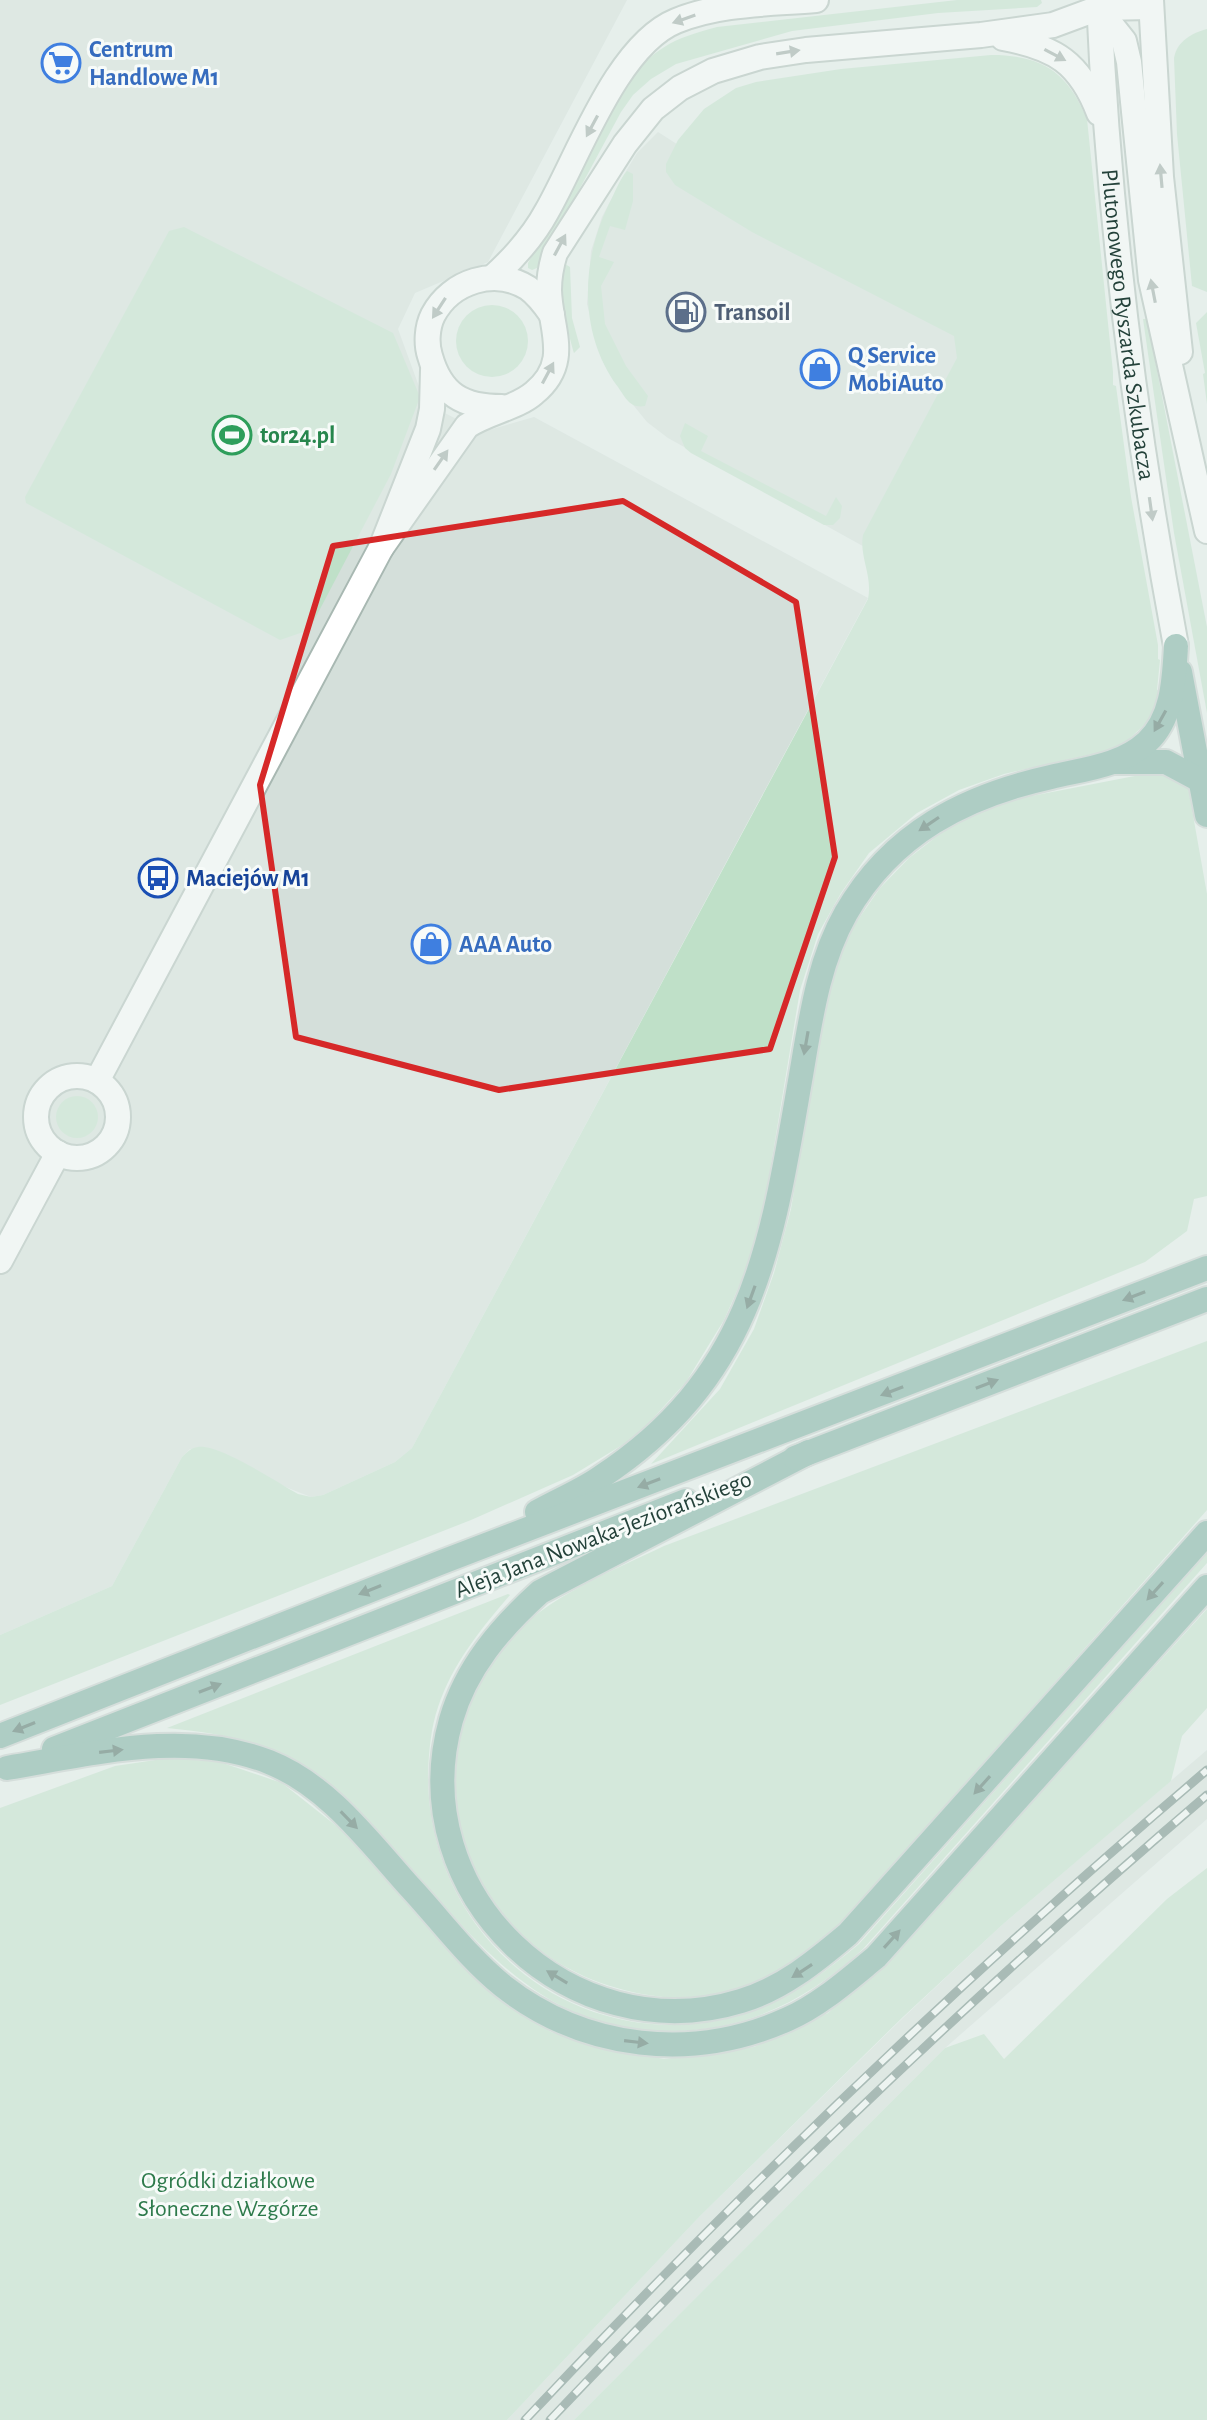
<svg xmlns="http://www.w3.org/2000/svg" width="1207" height="2420" font-family="'Alegreya Sans',sans-serif">
<rect width="100%" height="100%" fill="#e6efeb"/>
<g fill="#d4dfda">
<polygon points="0,0 627,0 488,262 415,293 398,329 425,403 482,432 534,417 868,598 412,1448 395,1462 323,1495 311,1497 190,1449 182,1457 112,1586 0,1635"/>
<polygon points="658,132 764,200 977,324 870,550 668,438 647,422 613,380 601,357 587,304 591,251 602,217 625,173 637,153"/>
<polygon points="1207,1750 1207,1819 945,2048 574,2420 507,2420 700,2216 905,2016 1002,1925"/>
</g>
<g fill="#bfe0c8">
<path d="M957 0H1041L1042 3 1037 7 938 13 792 31 676 64 651 79 633 95 621 112 537 268 532 270 528 268V263L624 85C655 48 671 39 717 27Z"/>
<path d="M1207 29V292L1192 286 1177 134 1174 58C1177 41 1192 33 1207 29Z"/>
<path d="M991 55C1043 55 1068 73 1087 119L1113 372V385L1116 386 1131 497 1158 645V659L1160 660 1157 690 1161 691 1147 722 1125 743 1110 750 1004 774 959 790 917 813 869 853 841 893 818 934 800 990 764 1207 748 1266 724 1320 686 1382 637 1436 573 1475 471 1520 0 1705V1635L112 1586 182 1457C187 1452 191 1448 198 1447 219 1444 277 1482 298 1494L311 1497 323 1495 395 1462 412 1448 868 599C873 576 859 557 863 535L957 358 954 336 752 232 675 185 666 172V164L678 140 704 109 736 88 756 82 841 69Z"/>
<path d="M627 171 633 174V201L625 230 610 226 599 257 614 262 601 286 605 324 626 366 648 396 645 406C630 409 625 397 618 387 578 333 581 261 609 204 615 193 619 180 627 171Z"/>
<polygon points="184,227 393,333 420,397 391,474 309,630 280,640 26,503 25,497 169,231"/>
<path d="M565 264 570 267 572 318 580 347 574 353C573 350 560 302 560 298 559 287 562 276 563 266Z"/>
<circle cx="492" cy="341" r="36"/>
<polygon points="1207,312 1207,404 1203,374 1205,373 1196,323"/>
<polygon points="1143,319 1147,319 1207,627 1207,713 1174,533"/>
<polygon points="685,423 708,436 701,451 826,516 836,497 842,506 840,518 833,525 824,525 691,453 685,448 680,436"/>
<polygon points="1145,774 1172,775 1188,787 1207,894 1207,1196 1194,1199 1187,1231 1145,1262 651,1464 720,1389 754,1329 774,1273 791,1209 827,995 846,937 880,888 909,858 950,826 1000,802"/>
<circle cx="77" cy="1117" r="21"/>
<path d="M1207 1341V1510L839 1926C806 1954 773 1979 731 1992 695 2003 652 1998 617 1988 463 1944 406 1771 505 1645 539 1600 614 1570 664 1546Z"/>
<path d="M1207 1552V1563L863 1949C810 1998 752 2028 679 2031 540 2036 474 1938 391 1845 364 1815 336 1784 301 1763 260 1739 214 1733 167 1728L508 1594 510 1595C480 1630 453 1663 438 1707 431 1727 429 1751 428 1772 426 1918 546 2036 693 2024 759 2019 809 1986 859 1944Z"/>
<polygon points="1207,1609 1207,1708 1182,1736 1171,1781 1002,1925 904,2016 700,2216 507,2420 0,2420 0,1808 115,1766 169,1758 220,1762 282,1783 353,1839 482,1982 551,2032 605,2048 664,2059 754,2047 828,2013 898,1950"/>
<polygon points="1207,1868 1207,2420 574,2420 945,2048 984,2034 1004,2059 1167,1899"/>
</g>
<g fill="none" stroke-linecap="round" stroke-linejoin="round">
<g stroke="#a8b8b2" stroke-width="28">
<g id="minor">
<path id="s1" d="M1099 0C1108 217 1136 432 1176 646"/>
<polyline points="1151,0 1161,177 1180,352"/>
<polyline points="1097,7 1124,41 1129,62 1151,280 1207,531"/>
<path d="M1003 38C1055 47 1080 63 1099 113"/>
<path d="M493 277C515 257 533 237 547 211 578 157 617 45 676 21 719 3 770 4 816 0"/>
<path d="M502 407C463 407 441 395 430 356 426 344 427 327 433 315 451 281 495 267 528 288 538 295 545 305 552 315"/>
<path d="M381 548 467 426C488 412 517 408 534 393 572 362 550 329 549 290 549 277 551 266 555 253L625 144 653 109 680 88 713 71 760 57 806 50 981 35 1053 25 1099 8 1151 7"/>
<circle cx="77" cy="1117" r="41"/>
<polyline points="97,1081 381,548 428,429 432,409 433,370"/>
<polyline points="0,1261 58,1153"/>
</g>
</g>
<g stroke="#c2cac8" stroke-width="28">
<g id="major">
<polyline points="1180,672 1207,815"/>
<polyline points="1115,762 1166,762 1207,784"/>
<path d="M809 1452 540 1592C500 1628 466 1668 451 1720 402 1894 571 2053 741 2001 782 1989 816 1961 848 1934L1207 1533"/>
<polyline points="795,1458 1207,1299"/>
<path d="M537 1512C558 1500 581 1491 601 1477 754 1376 771 1247 800 1081 810 1024 817 964 846 913 892 833 965 796 1051 777 1084 769 1121 766 1147 742 1173 718 1174 679 1176 646"/>
<polyline points="0,1736 442,1562 1207,1268"/>
<polyline points="54,1749 686,1501"/>
<path d="M7 1768C92 1754 185 1729 269 1762 327 1785 367 1839 408 1885 439 1918 467 1957 503 1986 585 2050 693 2062 788 2019 820 2005 849 1979 876 1957L1207 1587"/>
</g>
</g>
<use href="#minor" stroke="#fff" stroke-width="24"/>
<use href="#major" stroke="#6aa596" stroke-width="24"/>
<g stroke="#5f7d75" stroke-width="9">
<g id="rail">
<path d="M525 2420C740 2191 968 1973 1207 1770"/>
<path d="M550 2420C758 2200 977 1991 1207 1795"/>
</g>
</g>
<use href="#rail" stroke="#f7fbf9" stroke-width="6" stroke-dasharray="18" stroke-linecap="butt"/>
</g>
<defs><path id="oneway-solid" d="M-6-.8H1V-3.2L6.5 0L1 3.2V.8H-6Z" transform="scale(2)"/></defs>
<g fill="#92a09c">
<use href="#oneway-solid" transform="translate(684 19) rotate(161)"/>
<use href="#oneway-solid" transform="translate(788 52) rotate(-9)"/>
<use href="#oneway-solid" transform="translate(1055 55) rotate(28)"/>
<use href="#oneway-solid" transform="translate(592 126) rotate(118)"/>
<use href="#oneway-solid" transform="translate(1161 176) rotate(-95)"/>
<use href="#oneway-solid" transform="translate(560 245) rotate(-62)"/>
<use href="#oneway-solid" transform="translate(1153 291) rotate(-101)"/>
<use href="#oneway-solid" transform="translate(439 308) rotate(123)"/>
<use href="#oneway-solid" transform="translate(548 373) rotate(-62)"/>
<use href="#oneway-solid" transform="translate(441 460) rotate(-55)"/>
<use href="#oneway-solid" transform="translate(1151 509) rotate(82)"/>
</g>
<g fill="#365b51">
<use href="#oneway-solid" transform="translate(1160 721) rotate(119)"/>
<use href="#oneway-solid" transform="translate(929 824) rotate(146)"/>
<use href="#oneway-solid" transform="translate(806 1043) rotate(100)"/>
<use href="#oneway-solid" transform="translate(1134 1296) rotate(159)"/>
<use href="#oneway-solid" transform="translate(751 1297) rotate(110)"/>
<use href="#oneway-solid" transform="translate(987 1384) rotate(-21)"/>
<use href="#oneway-solid" transform="translate(892 1391) rotate(159)"/>
<use href="#oneway-solid" transform="translate(649 1483) rotate(159)"/>
<use href="#oneway-solid" transform="translate(370 1590) rotate(158)"/>
<use href="#oneway-solid" transform="translate(1155 1591) rotate(132)"/>
<use href="#oneway-solid" transform="translate(210 1688) rotate(-21)"/>
<use href="#oneway-solid" transform="translate(24 1727) rotate(158)"/>
<use href="#oneway-solid" transform="translate(111 1751) rotate(-7)"/>
<use href="#oneway-solid" transform="translate(982 1785) rotate(132)"/>
<use href="#oneway-solid" transform="translate(349 1820) rotate(46)"/>
<use href="#oneway-solid" transform="translate(892 1939) rotate(-48)"/>
<use href="#oneway-solid" transform="translate(802 1971) rotate(147)"/>
<use href="#oneway-solid" transform="translate(557 1977) rotate(-149)"/>
<use href="#oneway-solid" transform="translate(636 2042) rotate(7)"/>
</g>
<path d="M0 0H1207V2420H0ZM623 501 796 602 835 857 770 1049 499 1090 296 1037 260 785 333 546Z" fill="#e6efeb" fill-opacity=".55" fill-rule="evenodd"/>
<path fill="none" stroke="#d62828" stroke-width="6" stroke-linejoin="round" d="M623 501 796 602 835 857 770 1049 499 1090 296 1037 260 785 333 546Z"/>
<defs>
<g id="supermarket-ring" transform="scale(2)"><circle r="9.5" fill="#f7fbf9" stroke="#3f7fe0" stroke-width="1.5"/><path d="M-6-5.5h2.5l.6 2H6L4.5 2H-2.5L-4.4-4H-6ZM-1.5 3.2a1.3 1.3 0 1 0 .1 0ZM3 3.2a1.3 1.3 0 1 0 .1 0Z" fill="#3f7fe0"/></g>
<g id="fuel-ring" transform="scale(2)"><circle r="9.5" fill="#f7fbf9" stroke="#5c6f8a" stroke-width="1.5"/><path d="M-5.5-6h7V0h2V4h1.3V-2.5L3-4.5l.8-.8L6-3V5H2.5V1h-1V6h-7ZM-4.2-4.7v3.2H.2V-4.7Z" fill="#5c6f8a"/></g>
<g id="shop-ring" transform="scale(2)"><circle r="9.5" fill="#f7fbf9" stroke="#3f7fe0" stroke-width="1.5"/><path d="M-5-2.5h2.3a2.7 3.5 0 0 1 5.4 0H5L5.5 6h-11ZM-1.5-2.5h3a1.5 2.3 0 0 0-3 0Z" fill="#3f7fe0"/></g>
<g id="stadium-ring" transform="scale(2)"><circle r="9.5" fill="#f7fbf9" stroke="#2e9e5b" stroke-width="1.5"/><path d="M0-5a6.5 5 0 1 0 0 10a6.5 5 0 1 0 0-10ZM-3.5-1.8h7v3.6h-7Z" fill="#2e9e5b"/></g>
<g id="bus-ring" transform="scale(2)"><circle r="9.5" fill="#f7fbf9" stroke="#1a4fb4" stroke-width="1.5"/><path d="M-5-6H5V4H4V6H2V4H-2V6H-4V4H-5ZM-3.5-4V0h7V-4ZM-3.5 1.2v1.5H-2V1.2ZM2 1.2v1.5H3.5V1.2Z" fill="#1a4fb4"/></g>
</defs>
<g fill-rule="evenodd">
<use href="#supermarket-ring" x="61" y="63"/>
<use href="#fuel-ring" x="686" y="312"/>
<use href="#shop-ring" x="820" y="369"/>
<use href="#stadium-ring" x="232" y="435"/>
<use href="#bus-ring" x="158" y="878"/>
<use href="#shop-ring" x="431" y="944"/>
</g>
<g text-anchor="middle" stroke-width="6" stroke-linejoin="round" paint-order="stroke">
<g font-size="24" font-weight="bold" fill="#366cbe" stroke="#f7fbf9" text-anchor="start">
<text x="89" y="57">Centrum<tspan x="89" dy="28">Handlowe M1</tspan></text>
<text x="848" y="363">Q Service<tspan x="848" dy="28">MobiAuto</tspan></text>
<text x="459" y="952">AAA Auto</text>
</g>
<g font-size="24" font-weight="bold" fill="#4e5e75" stroke="#f7fbf9" text-anchor="start">
<text x="714" y="320">Transoil</text>
</g>
<g font-size="24" fill="#24423a" stroke="#f7fbf9">
<text dy="8" stroke="none"><textPath href="#s1" startOffset="326">Plutonowego Ryszarda Szkubacza</textPath></text>
<text transform="translate(603 1534) rotate(-21)" y="8">Aleja Jana Nowaka-Jeziorańskiego</text>
</g>
<g font-size="24" font-weight="bold" fill="#27864d" stroke="#f7fbf9" text-anchor="start">
<text x="260" y="443">tor24.pl</text>
</g>
<g font-size="24" font-weight="bold" fill="#164399" stroke="#f7fbf9" text-anchor="start">
<text x="186" y="886">Maciejów M1</text>
</g>
<g font-size="24" fill="#2d7a4b" stroke="#f7fbf9">
<text x="228" y="2188">Ogródki działkowe<tspan x="228" dy="28">Słoneczne Wzgórze</tspan></text>
</g>
</g>
</svg>
